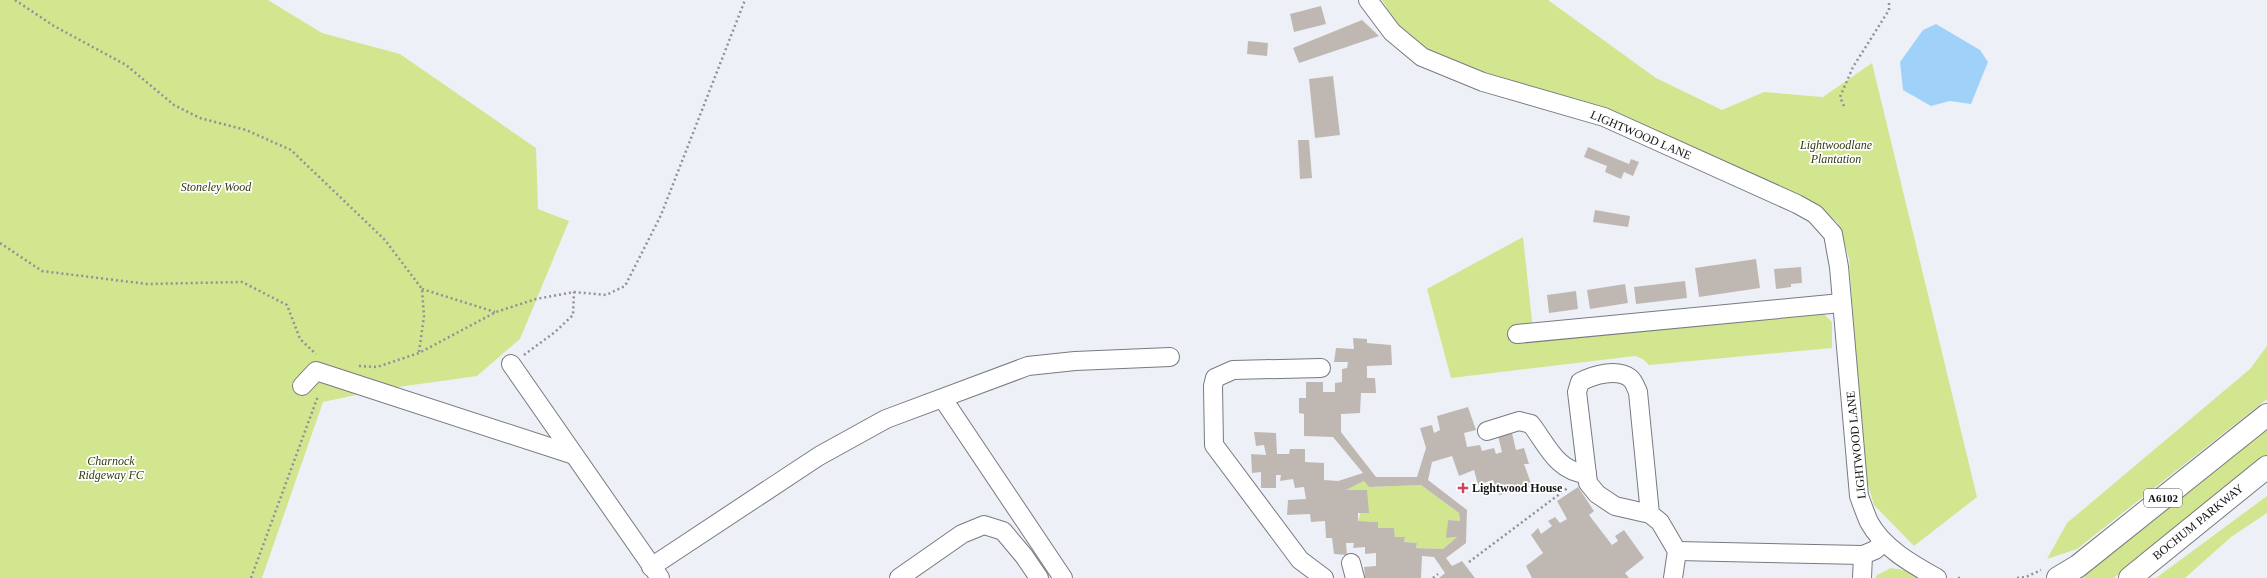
<svg xmlns="http://www.w3.org/2000/svg" width="2267" height="578" font-family="'Times New Roman',serif">
<rect width="100%" height="100%" fill="#eef0f8"/>
<g fill="#d2e690">
<polygon points="0,0 268,0 322,33 400,54 536,148 538,209 569,221 520,339 477,376 384,389 323,402 262,578 0,578"/>
<polygon points="1382,0 1548,0 1656,78 1722,110 1764,92 1823,97 1872,63 1977,497 1914,546 1874,505 1863,468 1849,258 1838,223 1817,205 1619,116 1447,62 1406,39"/>
<polygon points="1523,237 1533,330 1821,311 1832,322 1832,348 1649,365 1643,359 1635,356 1451,378 1427,289"/>
<polygon points="2267,346 2267,399 2077,549 2047,559 2067,523 2250,369"/>
<polygon points="2267,428 2267,455 2114,578 2078,578"/>
<polygon points="1364,481 1369,487 1421,485 1459,513 1460,521 1448,520 1447,538 1457,537 1443,549 1416,548 1417,543 1404,542 1405,537 1395,537 1394,528 1378,528 1378,522 1358,521 1367,490 1346,490"/>
<polygon points="2267,496 2267,513 2231,537 2185,578 2156,578"/>
<polygon points="1891,568 1909,571 1921,578 1875,578 1877,575"/>
</g>
<polygon fill="#a0d2f9" points="1936,24 1980,50 1988,62 1971,104 1950,101 1931,106 1903,90 1900,62 1923,30"/>
<g fill="#bfb8b2" fill-rule="evenodd">
<polygon points="1321,6 1326,24 1294,32 1290,14"/>
<polygon points="1362,20 1379,36 1299,63 1293,48"/>
<polygon points="1248,41 1268,43 1267,56 1247,54"/>
<polygon points="1333,76 1340,135 1315,138 1309,79"/>
<polygon points="1298,140 1309,140 1312,178 1300,179"/>
<polygon points="1588,147 1629,164 1631,159 1639,162 1633,176 1624,172 1621,179 1605,172 1607,166 1584,157"/>
<polygon points="1595,210 1630,216 1628,227 1593,222"/>
<polygon points="1756,259 1760,288 1699,297 1695,268"/>
<polygon points="1801,267 1802,283 1791,284 1791,287 1776,289 1774,269"/>
<polygon points="1685,281 1687,298 1636,304 1634,287"/>
<polygon points="1625,284 1628,303 1590,309 1587,290"/>
<polygon points="1576,291 1578,309 1549,313 1547,295"/>
<path d="M1353 338 1367 339V343L1391 345 1392 365 1367 366V378H1375L1376 393H1361L1360 413 1341 414V432L1376 477H1417L1426 448 1420 428 1432 425 1434 433 1440 430 1437 416 1468 407 1476 430 1464 433 1467 447 1480 445 1482 451 1494 448 1496 454 1502 452 1498 436 1512 433 1516 450 1524 448 1529 464H1524L1532 486 1499 495 1493 480 1478 485 1474 470 1459 476 1452 456 1432 462 1428 480 1467 510 1466 543 1446 558 1452 566 1462 561 1475 578H1439L1445 573 1434 557 1422 556 1421 578H1365L1364 567 1376 566V553L1365 554V547L1353 548 1354 543H1346L1347 555 1334 554 1332 538H1326L1325 521 1311 522 1310 514 1287 515 1288 500 1306 499 1304 487 1295 488 1293 479 1280 481 1281 475H1276V488H1261V472L1252 473 1251 454 1266 455 1264 445 1256 446 1254 432 1276 433 1277 454H1289L1290 449H1305V462L1324 463V480L1338 481 1363 473 1333 437 1304 436V414L1299 413V398H1306V382H1323V392H1335V383L1342 382V369L1347 368 1348 362H1334L1336 348 1354 349ZM1364 481 1369 487 1421 485 1459 513 1460 521 1448 520 1446 538 1457 537 1443 549 1416 548 1417 543 1404 542 1405 537H1395L1394 528H1378V522L1358 521V513H1369L1367 490H1346Z"/>
<polygon points="1578,487 1594,511 1589,515 1612,545 1618,541 1615,536 1624,530 1644,558 1625,573 1629,578 1532,578 1526,566 1543,553 1531,535 1538,528 1541,534 1552,526 1548,521 1555,517 1560,523 1567,519 1557,501"/>
</g>
<g fill="none" stroke-linecap="round" stroke-linejoin="round">
<g stroke="#787a81" stroke-width="20">
<g id="minor">
<path d="M1368 0 1392 32 1422 57 1483 82 1604 117 1797 204 1815 214 1833 234 1839 267 1859 496C1862 504 1865 513 1869 522 1883 548 1912 564 1937 578"/>
<polyline points="1517,334 1841,303"/>
<polyline points="511,364 660,578"/>
<polyline points="1321,368 1233,370 1215,378 1213,386 1214,445 1300,560 1324,578"/>
<polyline points="302,386 316,371 574,455"/>
<polyline points="943,399 1063,578"/>
<path d="M1487 431 1519 421 1531 424C1547 445 1557 472 1587 474"/>
<path d="M1650 514 1638 392C1636 388 1634 381 1630 378 1617 368 1593 375 1580 382L1577 392 1588 483 1597 494 1615 506 1650 514 1660 522 1677 551 1673 578"/>
<polyline points="1677,551 1863,555 1875,550 1884,542"/>
<polyline points="1351,563 1355,578"/>
<polyline points="651,567 819,456 886,419 1028,366 1075,361 1170,357"/>
<polyline points="899,578 962,534 984,525 1003,531 1024,556 1039,578"/>
<polyline points="1862,578 1863,555"/>
</g>
</g>
<g stroke="#787a81" stroke-width="24">
<g id="highway">
<polyline points="2058,578 2078,566 2267,415"/>
<polyline points="2130,578 2267,467"/>
</g>
</g>
<g stroke="#909197" stroke-width="2.5" stroke-dasharray="2 3" stroke-linecap="butt">
<polyline points="15,0 54,26 126,65 174,105 200,118 246,130 291,150 385,240 422,289 424,316 419,352"/>
<polyline points="1844,106 1840,97 1853,67 1889,10 1889,0"/>
<polyline points="0,243 42,271 147,284 242,282 287,305 300,339 316,354"/>
<polyline points="422,289 495,312"/>
<polyline points="524,355 555,332 573,315 574,292"/>
<polyline points="359,366 377,367 419,353 496,312 536,299 574,292 606,295 625,286 661,215 745,0"/>
<polyline points="1469,562 1569,487"/>
<polyline points="251,578 318,396"/>
<polyline points="1433,578 1438,574"/>
<polyline points="1958,578 1961,578"/>
<polyline points="2017,578 2026,577 2041,570"/>
</g>
<use href="#minor" stroke="#fff" stroke-width="18"/>
<use href="#highway" stroke="#fff" stroke-width="22"/>
</g>
<path fill="#d3435f" stroke="#fff" stroke-width="1.5" d="M1461 482h4v4h4v4h-4v4h-4v-4h-4v-4h4z"/>
<g text-anchor="middle" stroke-width="3.5" stroke-linejoin="round" paint-order="stroke">
<rect fill="#fff" stroke="#5a5b5d" stroke-width="1" x="2144" y="489" width="38" height="18" rx="3"/>
<g font-size="11" font-weight="bold" fill="#141517">
<text x="2163" y="502">A6102</text>
</g>
<g font-size="12" fill="#141517" stroke="#fff">
<text transform="translate(1641 135) rotate(23)" y="4">LIGHTWOOD LANE</text>
<text transform="translate(1856 445) rotate(-96)" y="4">LIGHTWOOD LANE</text>
<text transform="translate(2198 522) rotate(-39)" y="4">BOCHUM PARKWAY</text>
</g>
<g font-size="12" font-style="italic" fill="#323a11" stroke="#fff">
<text x="1836" y="149">Lightwoodlane<tspan x="1836" dy="14">Plantation</tspan></text>
<text x="216" y="191">Stoneley Wood</text>
<text x="111" y="465">Charnock<tspan x="111" dy="14">Ridgeway FC</tspan></text>
</g>
<g font-size="12" font-weight="bold" fill="#141517" stroke="#fff" text-anchor="start">
<text x="1472" y="492">Lightwood House</text>
</g>
</g>
</svg>
